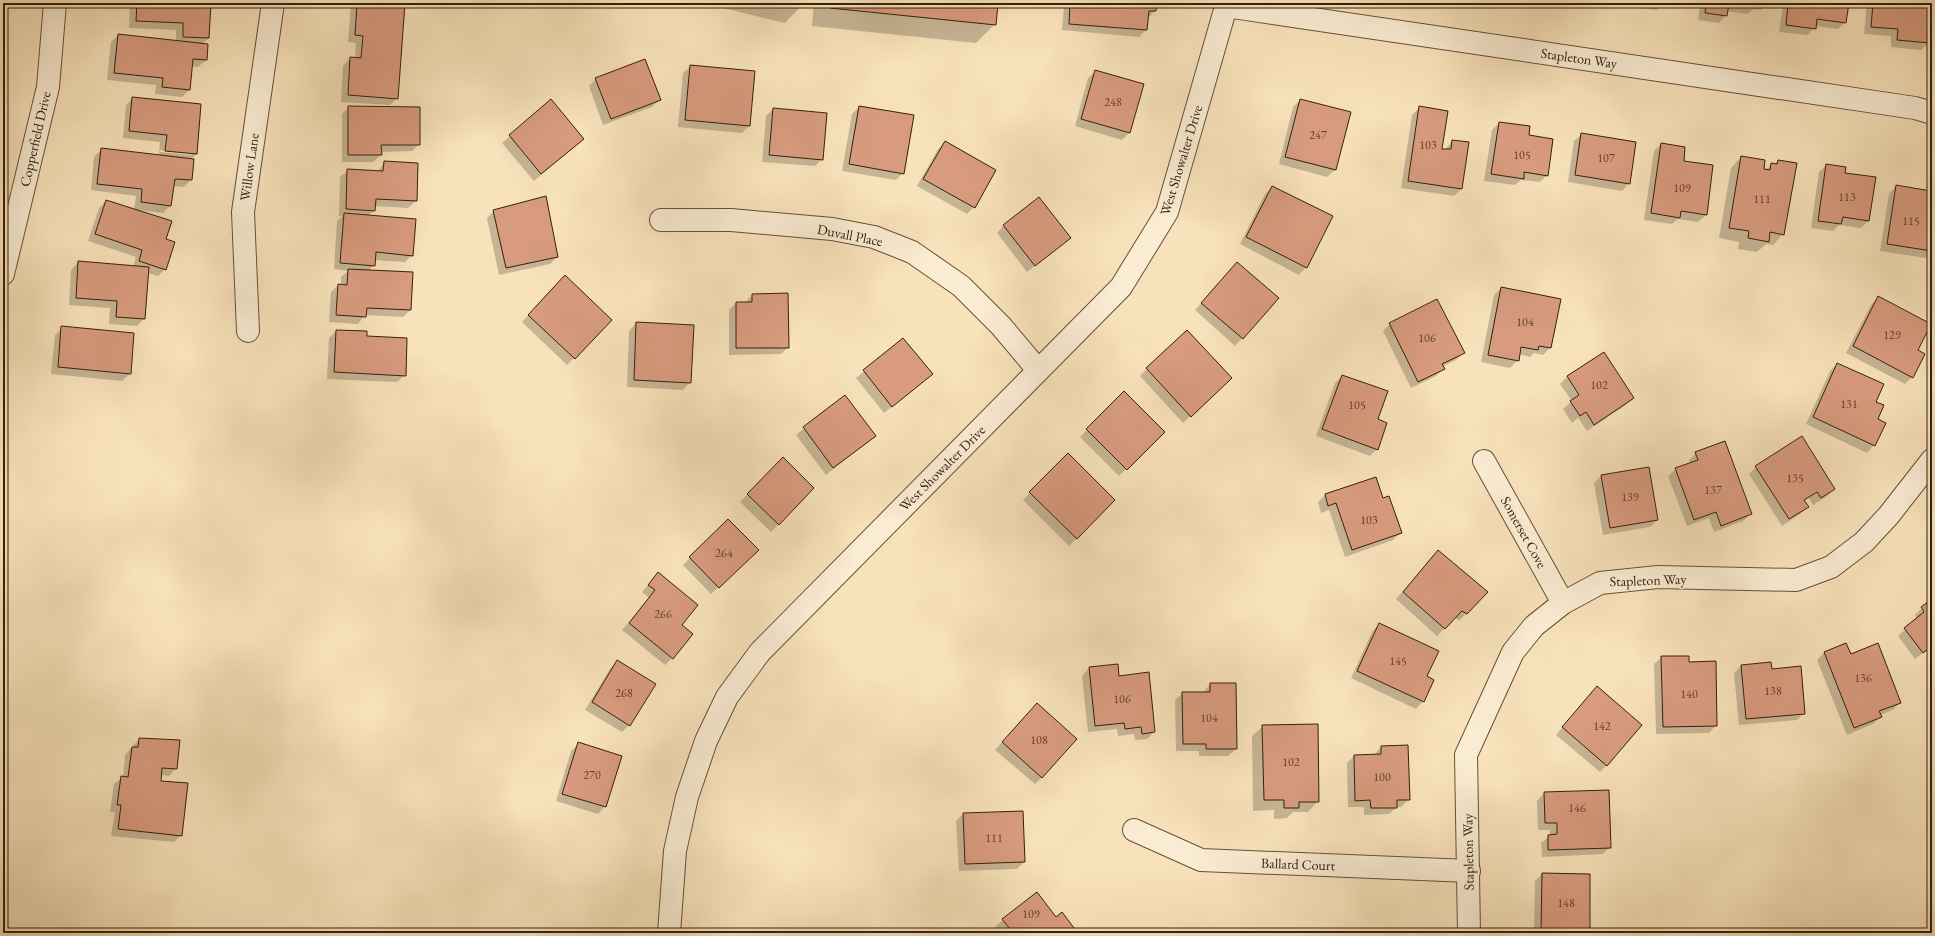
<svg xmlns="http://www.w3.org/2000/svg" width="1935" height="936" font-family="'EB Garamond',serif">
<rect width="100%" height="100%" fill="#f8e2bb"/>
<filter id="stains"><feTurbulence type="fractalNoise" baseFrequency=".005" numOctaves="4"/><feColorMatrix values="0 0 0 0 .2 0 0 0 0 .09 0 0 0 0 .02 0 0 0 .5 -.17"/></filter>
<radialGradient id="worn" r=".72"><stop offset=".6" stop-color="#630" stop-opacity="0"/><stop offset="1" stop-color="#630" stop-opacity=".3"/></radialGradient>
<g fill="#0003" fill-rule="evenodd">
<polygon points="130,3 210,3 209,38 202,44 206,60 198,67 191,66 189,90 182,97 155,94 156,85 107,80 111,42 118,35 176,41 176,30 129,28"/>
<polygon points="351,3 404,3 397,98 390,105 341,102 343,66 350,58 355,59 356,43 348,42"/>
<polygon points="703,3 804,3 785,23"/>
<polygon points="814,3 997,3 995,24 976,43 812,26"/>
<polygon points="1068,3 1156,3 1155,11 1148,18 1146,30 1139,37 1062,30 1064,7"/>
<polygon points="1549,3 1567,3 1565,5"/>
<polygon points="1621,3 1679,3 1674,8 1660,6 1657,10 1621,6"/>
<polygon points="1700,3 1767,3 1761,10 1753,9 1747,14 1726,11 1726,15 1719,23 1698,20"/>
<polygon points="1783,3 1848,3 1845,22 1838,29 1815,26 1808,35 1779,32"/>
<polygon points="1867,3 1932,3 1929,43 1921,50 1891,47 1891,36 1864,34"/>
<polygon points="691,66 754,72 749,126 742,133 678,127 683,73"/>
<polygon points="1096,71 1143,85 1129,133 1122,140 1075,126 1088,78"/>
<polygon points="596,79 659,100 652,107 603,125 589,86"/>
<path d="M133 98 200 104 196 154 190 160H193L191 180 184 187 173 186 170 206 163 213 138 210 165 239V269L158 276 148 273 144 319 137 326 109 324 110 308 69 305 71 270 78 262 133 267 136 257 88 241 99 208 106 201 134 210 136 196 91 190 94 157 102 149 159 156 160 142 123 138 126 105ZM160 150 191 153V155L160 152Z"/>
<polygon points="1300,100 1349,113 1335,170 1327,177 1279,164 1293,107"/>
<polygon points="551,101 575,146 534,181 502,143"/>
<polygon points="349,107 419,144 412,151 380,152 381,155 373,162 342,162 342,114"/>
<polygon points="859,107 913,116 903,173 896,180 842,171 852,114"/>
<polygon points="1420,107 1441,149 1445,150 1452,141 1461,189 1454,196 1401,188 1412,115"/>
<polygon points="773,109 822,159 815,166 762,162 766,116"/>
<polygon points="1499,123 1528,136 1547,175 1540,182 1521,180 1515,185 1484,181 1492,130"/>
<polygon points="1582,134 1629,183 1622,191 1568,182 1574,141"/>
<polygon points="945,142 974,207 967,214 917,186 938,149"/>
<polygon points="1661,144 1682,161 1706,215 1698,222 1678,219 1672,224 1644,220 1654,151"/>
<polygon points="1741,157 1765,170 1778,161 1783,234 1773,245 1766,244 1757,252 1738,249 1739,242 1719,238 1731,168"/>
<polygon points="385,162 416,201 408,208 374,206 374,210 368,216 412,255 405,262 374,260 374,265 368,271 410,310 403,317 365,315 358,324 329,322 331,292 338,285 341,285 341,277 348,271 334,269 337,221 342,216 339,216 340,177 348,170 377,172"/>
<polygon points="1826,165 1868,221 1861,228 1839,225 1833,231 1811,228 1819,172"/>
<polygon points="1896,186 1932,199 1932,259 1880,251 1889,194"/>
<polygon points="1272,187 1306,267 1299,275 1240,244 1265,194"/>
<polygon points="545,197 557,257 550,264 499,275 487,218 494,211"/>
<polygon points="1004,225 1062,245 1027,272 997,233"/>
<polygon points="1237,263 1278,298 1235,346 1195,310"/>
<polygon points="558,283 574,358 567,365 522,322"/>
<polygon points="1501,288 1560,300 1550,348 1543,355 1534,353 1530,357 1519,354 1518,360 1510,368 1481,362 1494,295"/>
<polygon points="752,295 788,347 781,354 729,355 729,310 736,303 745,303"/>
<polygon points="1878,298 1916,351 1912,377 1905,384 1846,353 1871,305"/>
<polygon points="636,323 690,382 683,390 627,387 629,331"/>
<polygon points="1390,324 1463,353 1456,360 1442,367 1443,369 1436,376 1411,388 1383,331"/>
<polygon points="62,328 130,374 122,381 51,374 55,335"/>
<polygon points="336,331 366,337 405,375 397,382 327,379 329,338"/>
<polygon points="903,339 924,381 884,413 856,378"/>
<polygon points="1604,353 1633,398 1626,405 1587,431 1578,418 1572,423 1563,409 1572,401 1560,384 1567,377"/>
<polygon points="1837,364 1874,402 1876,419 1874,445 1867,453 1806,424 1830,371"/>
<polygon points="1147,369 1223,385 1183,423 1140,376"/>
<polygon points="1342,376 1377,420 1377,449 1370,456 1316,436 1335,383"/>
<polygon points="1124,393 1163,432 1119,476 1080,437"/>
<polygon points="845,396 875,436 826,475 796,435"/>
<polygon points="1696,453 1750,514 1743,521 1714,532 1709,518 1687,526 1668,476 1676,469 1690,464 1689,460"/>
<polygon points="1068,455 1114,500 1069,546 1023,500"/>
<polygon points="783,458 813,488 771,532 740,502"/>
<polygon points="1756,467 1834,489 1827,496 1813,505 1809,498 1804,501 1807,507 1800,514 1782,526 1749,474"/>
<polygon points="1601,476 1657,520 1650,527 1603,535 1594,483"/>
<polygon points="1375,478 1383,500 1401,533 1393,540 1345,557 1329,510 1321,513 1318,502 1325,495"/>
<polygon points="728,520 757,550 711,594 683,565"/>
<polygon points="1438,551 1487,592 1459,621 1455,617 1437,636 1396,599"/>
<polygon points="658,574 672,658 665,665 622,630 649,598 642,592"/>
<polygon points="1932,600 1932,646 1915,659 1898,636 1917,619 1915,615 1921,609 1926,617"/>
<polygon points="1379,624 1423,701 1416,709 1351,678 1372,632"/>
<polygon points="1846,645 1850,655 1900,702 1893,710 1880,715 1880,717 1873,724 1847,735 1817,660 1824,653"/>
<polygon points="1662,657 1688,663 1716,725 1709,733 1656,734 1654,664"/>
<polygon points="617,662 629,725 622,732 585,710 610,669"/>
<polygon points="1117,665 1118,677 1154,732 1147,739 1135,740 1134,734 1118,736 1117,729 1088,732 1082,676 1089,668"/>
<polygon points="1741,666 1771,670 1804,713 1797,720 1739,725 1734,673"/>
<polygon points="1210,684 1236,749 1228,756 1199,756 1199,751 1176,751 1175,700 1183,693 1203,693"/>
<polygon points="1590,695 1607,765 1600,772 1556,735"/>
<polygon points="1037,704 1042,777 1035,784 995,750"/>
<polygon points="1263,726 1318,801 1308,812 1293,812 1287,818 1274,819 1274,810 1253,811 1252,736"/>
<polygon points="139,739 176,768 169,776 161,775 160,782 181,835 174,842 111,836 115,812 110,812 114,784 123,777 125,755"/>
<polygon points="579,743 605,806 598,814 556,801 571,751"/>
<polygon points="1381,747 1409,799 1401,807 1397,807 1389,814 1364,815 1364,807 1348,807 1347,763 1354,756 1374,755"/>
<polygon points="1544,793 1610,847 1603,854 1542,857 1541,843 1550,836 1550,830 1538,830 1537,801"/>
<polygon points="963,814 1024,862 1017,869 959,871 956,821"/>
<polygon points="1542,874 1589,932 1588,933 1534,933 1535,881"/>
<polygon points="1055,918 1076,932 1000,933 995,927 1003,920"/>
</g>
<g fill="#d89b7f" stroke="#34200a">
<polygon points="137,3 211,3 209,38 183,37 183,23 136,21"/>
<polygon points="357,3 405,3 398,99 348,95 350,57 361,58 363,36 355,35"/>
<polygon points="831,3 998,3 996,25 830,8"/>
<polygon points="1070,3 1157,3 1156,11 1149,11 1147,30 1069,24"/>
<polygon points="1706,3 1756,3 1755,8 1729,4 1727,16 1705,13"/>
<polygon points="1788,3 1849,3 1846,23 1817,19 1816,29 1786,25"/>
<polygon points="1873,3 1932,3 1930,43 1897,40 1898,29 1871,27"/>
<polygon points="118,34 208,44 207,60 193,59 190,90 162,87 163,78 114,73"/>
<polygon points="645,59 661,100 611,119 595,78"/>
<polygon points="690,65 755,71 750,126 685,120"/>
<polygon points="1095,70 1144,84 1130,133 1081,119"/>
<polygon points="132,97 201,104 197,154 165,151 167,135 129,131"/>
<polygon points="551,99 584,139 541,174 509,135"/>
<polygon points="1300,99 1351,112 1336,170 1285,157"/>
<polygon points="348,106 420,107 420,145 381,145 382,155 348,155"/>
<polygon points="859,106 914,115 904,174 849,164"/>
<polygon points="1419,106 1448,111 1442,149 1451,149 1452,140 1469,142 1462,189 1408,181"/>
<polygon points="773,108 827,113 823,160 769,155"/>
<polygon points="1499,122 1530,126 1529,135 1553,139 1548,176 1524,172 1524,179 1491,174"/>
<polygon points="1581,133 1636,142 1630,184 1575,175"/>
<polygon points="945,141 996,170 975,208 923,179"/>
<polygon points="1661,143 1685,147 1684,161 1713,165 1707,215 1681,211 1680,218 1651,213"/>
<polygon points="101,148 194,159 192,180 175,179 171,206 141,202 142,189 97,184"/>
<polygon points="1741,156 1765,160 1764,169 1770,170 1771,163 1777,164 1778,160 1797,163 1784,235 1770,232 1769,242 1748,238 1749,231 1729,228"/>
<polygon points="384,161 418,163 417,201 376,199 375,211 346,209 347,169 383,171"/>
<polygon points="1826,164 1846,167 1845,173 1876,177 1869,221 1843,217 1841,224 1818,221"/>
<polygon points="1896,185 1931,191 1932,251 1887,244"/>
<polygon points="1272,186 1333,216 1307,268 1246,237"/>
<polygon points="546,196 558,257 506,268 493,210"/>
<polygon points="1039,197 1071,238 1035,266 1003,225"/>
<polygon points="106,200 172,221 166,239 175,242 166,270 139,261 142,250 95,234"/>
<polygon points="344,213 416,219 413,256 376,252 375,266 340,263"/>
<polygon points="78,261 149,267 145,319 116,317 117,301 76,298"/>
<polygon points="1237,262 1279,298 1243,339 1201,303"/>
<polygon points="348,269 413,272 411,310 367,308 366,317 336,315 338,284 347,285"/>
<polygon points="565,275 612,320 575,359 528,315"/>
<polygon points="1501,287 1561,299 1551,348 1539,346 1538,350 1521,347 1519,361 1488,355"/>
<polygon points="788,293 789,348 736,348 736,302 752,302 752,294"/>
<polygon points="1878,296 1931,324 1918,350 1925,354 1913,378 1853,346"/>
<polygon points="1437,299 1465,353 1442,364 1445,369 1418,382 1389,323"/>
<polygon points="636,322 694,325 691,383 634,380"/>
<polygon points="61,326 134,333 131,374 58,367"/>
<polygon points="336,330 367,331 367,336 407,338 406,376 334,372"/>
<polygon points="1187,330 1232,378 1191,417 1146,368"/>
<polygon points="903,338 933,374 892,407 863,370"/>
<polygon points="1604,352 1634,398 1594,425 1586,412 1580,416 1570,401 1579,395 1567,376"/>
<polygon points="1837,363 1884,384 1876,402 1884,405 1878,419 1886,423 1875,446 1813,417"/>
<polygon points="1342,375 1388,391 1378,419 1387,423 1378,450 1322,429"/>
<polygon points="1124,391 1165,432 1127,470 1086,429"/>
<polygon points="845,395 876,436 833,468 803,427"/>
<polygon points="1802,436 1835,489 1821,498 1817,492 1804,500 1809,507 1789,519 1755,466"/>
<polygon points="1725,441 1752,514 1721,526 1716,512 1694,520 1675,468 1698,460 1695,452"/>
<polygon points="1068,453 1115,500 1077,539 1029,492"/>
<polygon points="783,457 814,488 779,525 747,494"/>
<polygon points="1649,467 1658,520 1610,528 1601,475"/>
<polygon points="1376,477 1383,498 1389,496 1402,533 1352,550 1336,503 1328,506 1325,494"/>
<polygon points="728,519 759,550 719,588 689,557"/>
<polygon points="1438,550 1488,592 1467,614 1462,611 1445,629 1403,592"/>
<polygon points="658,572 698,605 682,625 693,634 673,659 629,623 655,590 648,585"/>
<polygon points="1932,599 1932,646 1923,653 1904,628 1924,612 1921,607"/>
<polygon points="1379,623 1439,651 1427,676 1434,680 1424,702 1357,671"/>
<polygon points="1846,643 1851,654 1878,643 1901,703 1879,711 1882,717 1854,728 1824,652"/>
<polygon points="1661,656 1689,656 1689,662 1716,661 1717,726 1663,727"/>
<polygon points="617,660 656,684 630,726 592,702"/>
<polygon points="1771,662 1772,669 1801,666 1805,714 1746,719 1741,665"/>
<polygon points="1118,664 1119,676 1149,672 1155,732 1142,734 1141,727 1125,729 1124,723 1095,726 1089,667"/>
<polygon points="1210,683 1236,683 1237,749 1206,749 1206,744 1183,744 1182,692 1210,692"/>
<polygon points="1597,686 1642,725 1607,766 1562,727"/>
<polygon points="1037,703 1077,739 1042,778 1002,742"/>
<polygon points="1318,724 1319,802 1299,802 1299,808 1284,808 1284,800 1264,800 1262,725"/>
<polygon points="139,738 180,740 177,769 162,768 161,781 188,783 182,836 118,829 121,805 117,805 121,776 128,777 132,747 138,747"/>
<polygon points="578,742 622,756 606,807 562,794"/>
<polygon points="1408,745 1410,800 1397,800 1397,808 1371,808 1370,800 1355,801 1354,755 1381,754 1381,746"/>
<polygon points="1609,790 1611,848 1548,850 1548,835 1557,834 1557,823 1545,823 1544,792"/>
<polygon points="1023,811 1025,862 965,864 963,813"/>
<polygon points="1542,873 1590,874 1590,933 1541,932"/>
<polygon points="1037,892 1056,917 1062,912 1077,932 1013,933 1002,919"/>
<polygon points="1138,931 1162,932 1162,933 1138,933"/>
</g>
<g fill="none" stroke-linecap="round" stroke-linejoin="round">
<g stroke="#655036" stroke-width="24">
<g id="minor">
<polyline points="1226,6 1915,108 1932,113"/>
<polyline points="661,220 731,220 832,229 874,237 912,252 961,286 1001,326 1038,370"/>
<polyline points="3,274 48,87 55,3"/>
<polyline points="248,331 243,212 273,3"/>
<polyline points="1484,461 1563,603"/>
<polyline points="1134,830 1201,860 1469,871"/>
<polyline points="669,933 675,851 687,797 706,741 727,697 760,652 1121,287 1167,212 1227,3"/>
<polyline points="1469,933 1466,755 1513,652 1534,626 1563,603 1600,583 1658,577 1796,580 1831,567 1864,542 1889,515 1932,460"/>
</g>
</g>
<use href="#minor" stroke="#faecd3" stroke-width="22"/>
</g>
<g text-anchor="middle" stroke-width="3" stroke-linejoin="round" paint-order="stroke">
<g font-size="12" fill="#5d3f27">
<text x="1113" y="106">248</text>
<text x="1318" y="139">247</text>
<text x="1428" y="149">103</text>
<text x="1522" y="159">105</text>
<text x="1606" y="162">107</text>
<text x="1682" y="192">109</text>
<text x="1847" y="201">113</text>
<text x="1762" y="203">111</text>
<text x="1911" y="225">115</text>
<text x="1525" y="326">104</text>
<text x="1892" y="339">129</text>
<text x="1427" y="342">106</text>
<text x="1599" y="389">102</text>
<text x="1849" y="408">131</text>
<text x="1357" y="409">105</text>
<text x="1795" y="482">135</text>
<text x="1713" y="494">137</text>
<text x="1630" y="501">139</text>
<text x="1369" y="524">103</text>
<text x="724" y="557">264</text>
<text x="663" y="618">266</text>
<text x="1398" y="665">145</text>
<text x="1863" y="682">136</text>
<text x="1773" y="695">138</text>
<text x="624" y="697">268</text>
<text x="1689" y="698">140</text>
<text x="1122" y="703">106</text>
<text x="1209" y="722">104</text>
<text x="1602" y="730">142</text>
<text x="1039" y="744">108</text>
<text x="1291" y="766">102</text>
<text x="592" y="779">270</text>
<text x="1382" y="781">100</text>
<text x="1577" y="812">146</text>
<text x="994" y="842">111</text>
<text x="1566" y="907">148</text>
<text x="1031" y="918">109</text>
</g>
<g font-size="14" fill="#34200a" stroke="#faecd3">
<text transform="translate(1579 58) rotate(8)" y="5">Stapleton Way</text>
<text transform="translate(35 139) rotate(-77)" y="5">Copperfield Drive</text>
<text transform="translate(1181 160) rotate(-73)" y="5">West Showalter Drive</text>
<text transform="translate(249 167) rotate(-82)" y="5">Willow Lane</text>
<text transform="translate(850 235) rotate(11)" y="5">Duvall Place</text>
<text transform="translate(942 468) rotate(-45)" y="5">West Showalter Drive</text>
<text transform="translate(1524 532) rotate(61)" y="5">Somerset Cove</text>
<text transform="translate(1648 580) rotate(-2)" y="5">Stapleton Way</text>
<text transform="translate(1468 852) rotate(-91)" y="5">Stapleton Way</text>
<text transform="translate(1298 864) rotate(2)" y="5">Ballard Court</text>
</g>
</g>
<rect width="1935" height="936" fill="none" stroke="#f8e2bb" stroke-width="16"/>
<rect x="4" y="4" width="1927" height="928" fill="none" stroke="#34200a" stroke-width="2"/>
<rect x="8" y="8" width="1919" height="920" fill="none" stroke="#34200a"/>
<rect width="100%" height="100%" filter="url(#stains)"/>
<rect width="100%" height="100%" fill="url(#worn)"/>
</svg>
